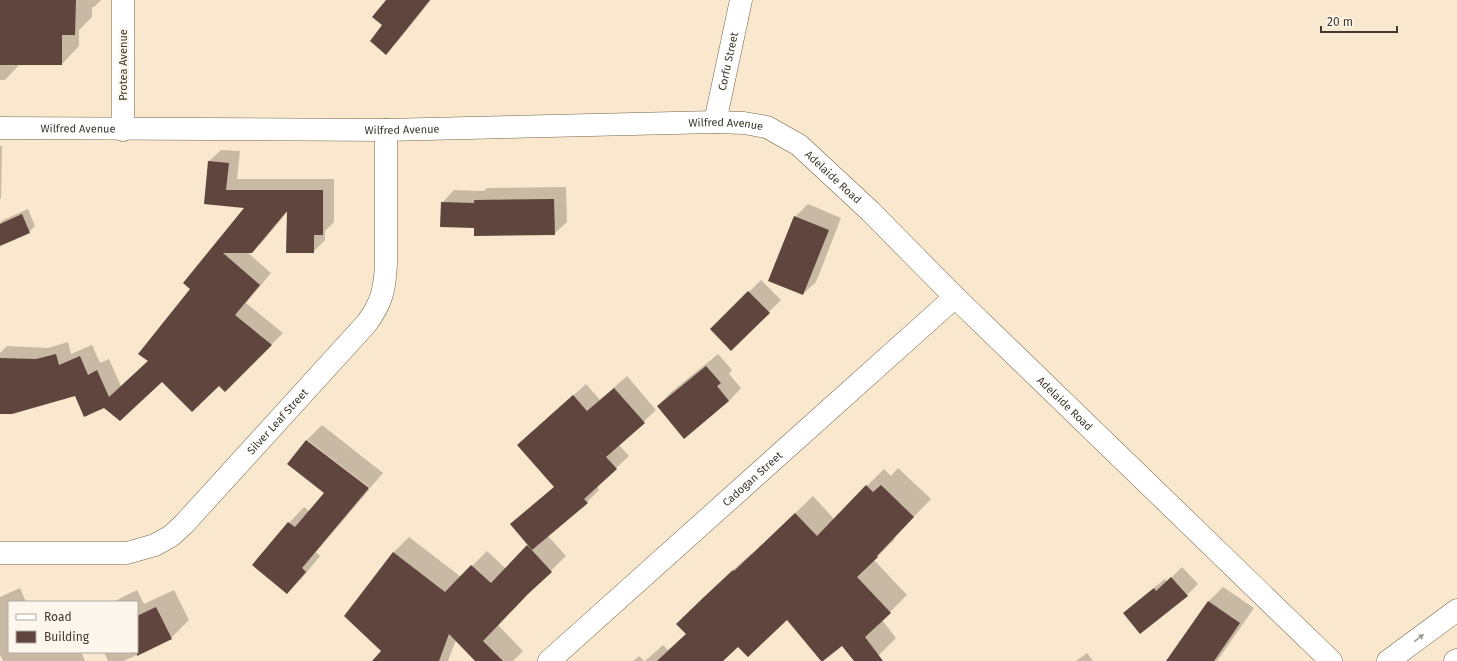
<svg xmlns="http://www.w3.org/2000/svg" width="1457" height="661" font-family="'Fira Sans',sans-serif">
<rect width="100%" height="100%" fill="#f9e8cd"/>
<g fill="#0003">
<polygon points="0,0 101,0 94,7 92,7 92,17 79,30 79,46 62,64 20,64 5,80 0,80"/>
<polygon points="387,0 431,0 398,41 386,53 384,25"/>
<polygon points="0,146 2,146 1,198 0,199"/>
<polygon points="221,150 240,151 237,179 334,179 334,222 325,231 325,240 313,252 288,211 264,240 252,252 247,252 271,273 246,303 283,333 225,390 219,384 162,381 105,407 76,395 0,413 0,353 7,346 48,348 68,342 71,354 92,345 100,363 109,359 121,386 149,360 192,289 246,207 205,204 209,161"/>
<polygon points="566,187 567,222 554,234 475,227 442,203 454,190 484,191 487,188"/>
<polygon points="808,204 841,218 816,282 803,294 795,217"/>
<polygon points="28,209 35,226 29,232 0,233 0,223 3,220"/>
<polygon points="761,280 781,300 731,349 712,329"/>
<polygon points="718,354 732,370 729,374 741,388 729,401 658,406 670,393"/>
<polygon points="627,376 656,410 619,445 629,456 597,486 599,490 587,502 548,536 566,556 533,588 498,625 523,651 513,661 477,661 456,640 448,661 373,661 383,651 393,553 409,537 461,577 487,551 506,569 529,545 512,524 555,486 518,445 586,384 600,400"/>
<polygon points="322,425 383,473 370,488 307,440"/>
<polygon points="307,440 307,442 369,490 316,552 320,556 302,578 287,593 253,565 289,523 304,507 310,512 326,493 289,464"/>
<polygon points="898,468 931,499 893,538 895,539 874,560 907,595 882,620 896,638 879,655 872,661 855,661 842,644 787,619 738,645 722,661 645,661 663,645 668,650 687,633 695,607 723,579 751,554 752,555 813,496 834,519 884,469 891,476"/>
<polygon points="1182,567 1198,584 1187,595 1140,632 1124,613 1135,603 1165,579 1167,582"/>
<polygon points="1223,587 1254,608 1217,661 1173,661 1209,601"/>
<polygon points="20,588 26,602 9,602 9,652 81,652 85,661 3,661 0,655 0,597"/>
<polygon points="137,590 144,604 174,590 189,620 171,638 124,661 108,661 104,652 137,652 137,602 113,602"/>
<polygon points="1087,653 1093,661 1076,661"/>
<polygon points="639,656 644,661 633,661"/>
</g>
<g fill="#5f453d">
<polygon points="0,0 76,0 75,35 62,35 62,65 0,65"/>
<polygon points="386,0 430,0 386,55 370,41 382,25 372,17"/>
<polygon points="208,161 229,163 226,190 323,190 323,235 314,235 314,253 286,253 287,211 252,253 223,253 260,285 235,315 272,345 225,392 219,386 192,412 162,382 120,421 104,408 84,417 75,396 12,414 0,414 0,358 36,359 56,354 59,365 80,356 88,375 97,370 109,397 148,361 138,354 190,289 183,283 244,208 204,204"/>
<polygon points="554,199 555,235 474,236 474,228 440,227 441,202 474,203 474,200"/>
<polygon points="22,214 30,233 0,246 0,224"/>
<polygon points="794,216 829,230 803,295 768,281"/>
<polygon points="748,291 770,313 731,351 710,329"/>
<polygon points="706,366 721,383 717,386 729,401 684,439 657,406"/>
<polygon points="614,388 645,423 606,457 617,469 584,499 588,503 532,550 510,524 554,487 517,445 573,395 587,411"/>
<polygon points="306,440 369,488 302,568 306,572 287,594 252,565 288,522 295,527 324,493 287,464"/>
<polygon points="866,485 873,492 881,485 914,517 877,556 878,557 857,577 891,613 865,637 883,661 854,661 842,646 823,661 821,661 787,620 748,657 738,647 723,661 657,661 686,634 676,624 705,596 733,570 734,571 795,513 817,536"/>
<polygon points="527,545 552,572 528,594 483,641 503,661 475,661 449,634 439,661 372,661 381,651 344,616 393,552 445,592 471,565 491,583"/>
<polygon points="1171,577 1188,596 1140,634 1123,613 1154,588 1156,591"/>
<polygon points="1208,601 1240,623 1214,661 1166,661"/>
<polygon points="156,607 172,639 137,656 137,616"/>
</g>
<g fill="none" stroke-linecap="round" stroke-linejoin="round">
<g stroke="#73654d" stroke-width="23">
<g id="street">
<path id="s1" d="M715 122 741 0"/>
<path id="s2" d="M0 128 386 130 715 122 744 123 767 127 799 145 870 211 955 297 1331 661"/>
<polyline points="123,130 123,0"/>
<path id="s3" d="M0 553H127L155 545 171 536 184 524 366 324C382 303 385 289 386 263V130"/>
<path id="s4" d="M549 661 955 297"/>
</g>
</g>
<g stroke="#73654d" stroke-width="23">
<g id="secondary">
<polyline points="1388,661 1457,610"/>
<polyline points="1455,661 1457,660"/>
</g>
</g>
<use href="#street" stroke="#fff" stroke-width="22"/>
<use href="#secondary" stroke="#fff" stroke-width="22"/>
</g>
<defs><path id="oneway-solid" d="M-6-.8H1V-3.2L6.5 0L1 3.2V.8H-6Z"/></defs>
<use fill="#9e9c96" href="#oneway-solid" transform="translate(1419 638) rotate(-37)"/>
<g text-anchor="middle" stroke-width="4" stroke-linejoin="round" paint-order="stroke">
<g font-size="11" fill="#3e382d" stroke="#fdf6ec">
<text dy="4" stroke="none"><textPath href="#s1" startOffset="62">Corfu Street</textPath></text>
<text transform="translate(123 65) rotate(-90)" y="4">Protea Avenue</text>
<text dy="4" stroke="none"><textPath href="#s2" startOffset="726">Wilfred Avenue</textPath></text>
<text dy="4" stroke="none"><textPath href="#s2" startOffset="78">Wilfred Avenue</textPath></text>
<text dy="4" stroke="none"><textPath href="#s2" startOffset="402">Wilfred Avenue</textPath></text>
<text dy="4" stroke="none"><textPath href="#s2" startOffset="851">Adelaide Road</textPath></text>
<text dy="4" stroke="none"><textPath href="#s2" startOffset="1175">Adelaide Road</textPath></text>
<text dy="4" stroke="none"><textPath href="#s3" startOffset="331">Silver Leaf Street</textPath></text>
<text dy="4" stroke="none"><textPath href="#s4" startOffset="273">Cadogan Street</textPath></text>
</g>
</g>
<rect x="8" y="601" width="130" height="52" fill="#fdf6ec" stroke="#b1aaa0"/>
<rect x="16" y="614" width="20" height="6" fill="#ffffff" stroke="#b1aaa0"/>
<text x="44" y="621" font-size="12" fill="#3e382d">Road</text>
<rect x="16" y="631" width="20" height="12" fill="#5f453d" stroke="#b1aaa0"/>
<text x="44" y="641" font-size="12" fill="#3e382d">Building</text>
<path d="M1321 26v6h76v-6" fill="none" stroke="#3e382d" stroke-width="2"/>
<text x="1327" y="26" font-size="12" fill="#3e382d" stroke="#fdf6ec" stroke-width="3" paint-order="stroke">20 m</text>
</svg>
